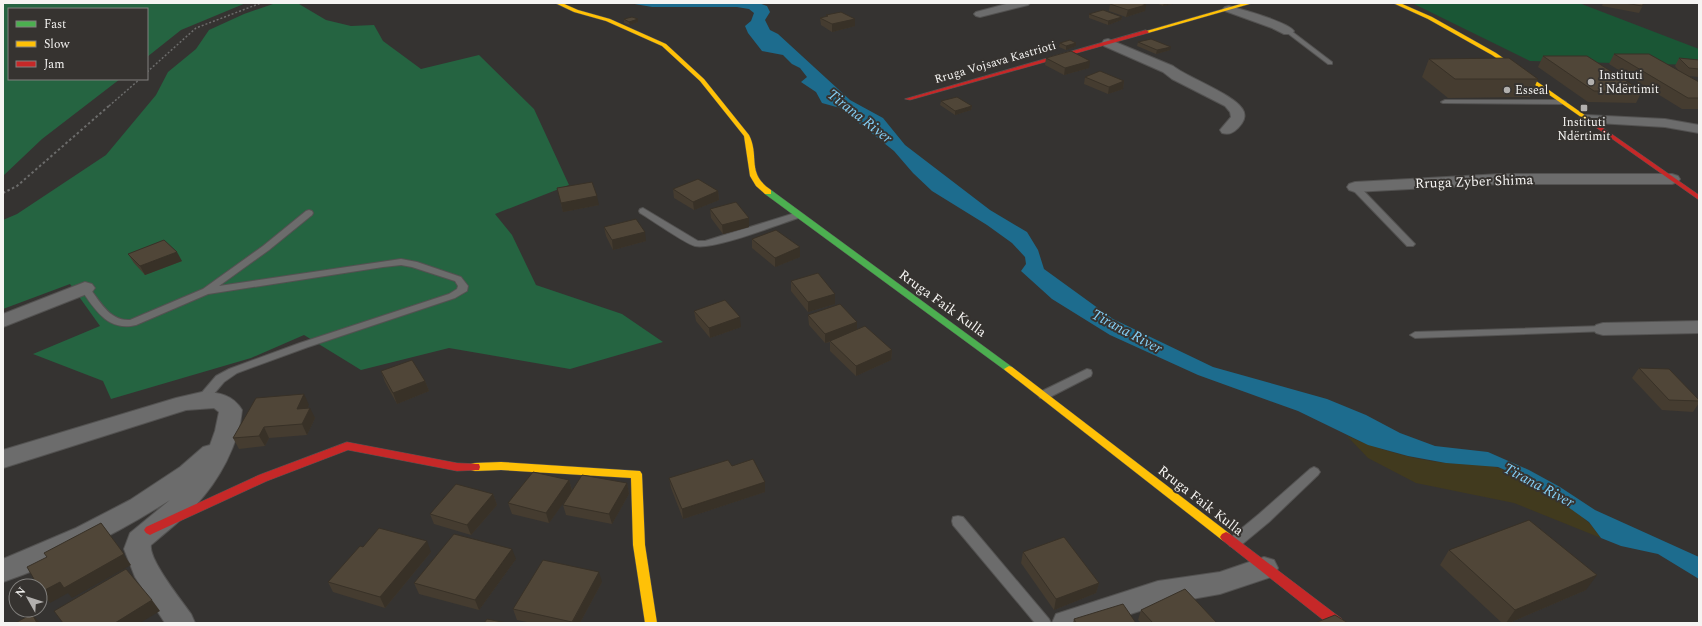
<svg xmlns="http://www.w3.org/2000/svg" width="1702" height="626" font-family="Spectral,serif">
<rect width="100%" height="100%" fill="#353331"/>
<polygon fill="#1a5635" points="1412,3 1579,3 1699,49 1699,65 1530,61"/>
<g fill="#256441">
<polygon points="3,3 246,3 181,30 147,57 147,9 9,9 9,79 120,79 42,139 3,176"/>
<polygon points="273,4 299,4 326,20 351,26 374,25 383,41 421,69 479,55 534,109 569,185 495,214 512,235 536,285 622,314 663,342 570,369 449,348 361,370 304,335 251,358 111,399 103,381 33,354 100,326 70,284 3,309 3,220 17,214 106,155 156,95 168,72 196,49 209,30 244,14"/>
</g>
<path fill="#413a1e" d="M1347 436C1378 449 1413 460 1447 463 1464 465 1483 463 1499 468 1531 478 1562 500 1587 521 1593 526 1597 533 1601 538L1514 503 1416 483 1368 458Z"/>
<polygon fill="#1d6c8e" points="629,3 759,3 767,6 770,12 765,20 770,30 778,34 850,100 883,118 905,145 990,210 1027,232 1038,250 1044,269 1113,319 1213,367 1327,399 1366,415 1400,433 1435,446 1488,452 1529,470 1560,487 1595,510 1699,557 1699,579 1658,554 1621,546 1601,538 1589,522 1554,497 1524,478 1498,467 1446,463 1408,456 1368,445 1298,411 1198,375 1110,335 1052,299 1021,271 1026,264 1025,257 1012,243 987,225 932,191 913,173 894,151 840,108 822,103 816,92 801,82 807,77 800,68 792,64 783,55 762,51 748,33 745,26 751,21 754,13 749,9 737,7 652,7"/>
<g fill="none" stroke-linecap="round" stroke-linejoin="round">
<g stroke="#535251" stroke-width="2">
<g id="lane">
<polygon points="1286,30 1290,30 1332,62 1332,64 1328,64 1286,32"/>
<polygon points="1445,100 1562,100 1566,102 1562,104 1443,103 1441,102"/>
<polygon points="1352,185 1358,185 1413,242 1415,244 1413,246 1407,246 1352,189 1351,187"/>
<path d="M643 208 698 241H705L795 213H801L802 215 801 217C779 224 715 250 695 246 684 243 652 220 640 213L639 211 640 209Z"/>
<path d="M309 210 312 211 313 213 312 215 269 250 219 286 401 259 417 262 461 277 468 286 467 291 455 298 308 347 237 373 224 382 206 403H198L196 400 198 397 216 376 229 369 300 343 449 294 457 289 458 286 455 281 412 267 401 265 383 267 208 294 136 325C107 332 94 308 80 288L82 286H88C100 301 109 321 130 320L203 289 263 246 306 211Z"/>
<polygon points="1603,326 1607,327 1608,329 1607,331 1415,338 1410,335 1415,332"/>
<polygon points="1087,369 1091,370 1092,373 1091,376 1048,398 1040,398 1038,395 1040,392"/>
<polygon points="1314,467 1318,469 1320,472 1318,475 1269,522 1240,546 1235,547 1230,546 1228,542 1230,538 1259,514 1310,469"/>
<polygon points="958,516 963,517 1049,619 1051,623 1035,623 953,525 952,521 953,517"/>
</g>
</g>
<g stroke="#535251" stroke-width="2">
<g id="street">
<polygon points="1010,3 1030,3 1028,5 980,17 976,16 974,14 976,12"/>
<path d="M1229 6C1241 9 1288 22 1294 31L1292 34H1284L1272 28 1225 11 1223 9 1225 7Z"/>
<path d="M1108 39 1173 66C1188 78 1239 96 1244 112 1246 118 1242 124 1238 128 1233 133 1229 135 1222 133L1220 130 1231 117 1230 112 1225 106 1172 79 1163 72 1104 46 1102 43 1104 40Z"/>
<polygon points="1586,115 1665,119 1699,125 1699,133 1665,127 1581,122 1579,119 1581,116"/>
<polygon points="1501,174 1672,174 1678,176 1680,179 1678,182 1672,184 1501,184 1355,192 1349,190 1347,187 1349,184 1355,182"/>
<polygon points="85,282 92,284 95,288 92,292 3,327 3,314"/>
<polygon points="1699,321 1699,333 1603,335 1596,333 1593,329 1596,325 1603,323"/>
<path d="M202 392C219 392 233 395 242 410 239 444 219 481 195 506 182 520 166 532 151 545 148 559 182 601 191 614L195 623H165L135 577 124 549 130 533 170 500C118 533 61 562 3 582V559L76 528 130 500 180 467 203 447 210 445 215 431 219 412 214 408 186 410 3 468V450L176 398Z"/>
<polygon points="1264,557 1274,560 1278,568 1274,576 1220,594 1158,605 1103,623 1052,623 1056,614 1158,581 1220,572"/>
</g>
</g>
<g stroke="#535251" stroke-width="1">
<polygon id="fast" points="765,190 771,190 1012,367 1014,369 1012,371 1006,371 765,194"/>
</g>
<g stroke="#535251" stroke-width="1">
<g id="slow">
<path d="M555 3H562L578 10 610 19 666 44 704 79 749 135C760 157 746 173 771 190V194H765L756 186 750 176 744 136 700 81 662 46 606 21 574 12Z"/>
<polygon points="1244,3 1253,3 1148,33 1143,32"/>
<polygon points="1393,3 1400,3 1432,17 1496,53 1596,123 1591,124 1492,55 1428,19"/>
<polygon points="1009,366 1012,367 1230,534 1232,537 1230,540 1226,542 1222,540 1006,371 1004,369"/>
<polygon points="501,462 640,471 642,474 645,545 657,623 645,623 633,545 631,478 501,470 475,471 471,470 470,467 471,464 475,463"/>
</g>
</g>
<g stroke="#535251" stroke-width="1">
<g id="jam">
<polygon points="1146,30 1149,32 1148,33 910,100 905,99"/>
<polygon points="1593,121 1699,195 1699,200 1591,124 1591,122"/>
<polygon points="347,442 457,463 479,464 480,467 479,470 457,471 348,450 267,481 154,533 150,535 146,533 144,530 146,527 259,475"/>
<polygon points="1226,532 1230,534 1342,619 1343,623 1327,623 1222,540 1220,537 1222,534"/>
</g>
</g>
<g stroke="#6c6c6b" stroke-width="1.5" stroke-dasharray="2 2" stroke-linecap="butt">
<polyline points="147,72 196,28 261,3"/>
<polyline points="109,106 140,79"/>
</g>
<polyline stroke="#6c6c6b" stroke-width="2" stroke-dasharray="2.5 2.5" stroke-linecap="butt" points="3,193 17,186 110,105"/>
<use href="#lane" fill="#6c6c6c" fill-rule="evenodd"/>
<use href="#street" fill="#6c6c6c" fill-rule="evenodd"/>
<use href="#fast" fill="#4caf50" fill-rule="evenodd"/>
<use href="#slow" fill="#ffc107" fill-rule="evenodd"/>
<use href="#jam" fill="#c62828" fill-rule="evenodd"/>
</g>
<g fill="#453c30">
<polygon points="1156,3 1177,3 1163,6"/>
<polygon points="1603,3 1644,3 1639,13 1602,6"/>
<polygon points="1110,4 1145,11 1126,17 1109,11"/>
<polygon points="1089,14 1122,17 1121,20 1108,25 1089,18"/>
<polygon points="826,15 855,26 832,32 821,25 820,18 826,17"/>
<polygon points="624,19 638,22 630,25 624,23"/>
<polygon points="1138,42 1170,50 1156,54 1137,46"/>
<polygon points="1060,43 1076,46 1066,50 1059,47"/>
<polygon points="1614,54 1679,71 1675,66 1679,58 1699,60 1699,77 1689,76 1699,82 1699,109 1682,109 1609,64"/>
<polygon points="1543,56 1642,91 1636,103 1588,102 1538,67"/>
<polygon points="1046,58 1089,68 1064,75 1045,65"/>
<polygon points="1429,59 1538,79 1530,97 1448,98 1422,77"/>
<polygon points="1085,77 1124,81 1123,89 1108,94 1084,84"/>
<polygon points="941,101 972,106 971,110 955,115 940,105"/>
<polygon points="557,188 599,205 563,212"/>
<polygon points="673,189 718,191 719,200 694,210 674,198"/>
<polygon points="710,209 749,218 749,227 723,234 711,218"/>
<polygon points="604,227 646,241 613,250 606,236"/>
<polygon points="752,239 800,257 775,267 752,248"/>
<polygon points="128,254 182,261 145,275 134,263"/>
<polygon points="791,281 835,304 808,312 791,291"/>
<polygon points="694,311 741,327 710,338 696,321"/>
<polygon points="808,315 857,322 857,330 892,350 891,360 856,376 830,351 830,342 825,343 809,325"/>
<polygon points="1639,368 1699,400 1699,403 1693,412 1662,410 1632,378"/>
<polygon points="381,371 425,381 429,391 397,404 385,382"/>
<polygon points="309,405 307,408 315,418 307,435 269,438 265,446 239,449 233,438"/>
<polygon points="732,466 765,482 765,492 683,519 671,488 669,478"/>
<polygon points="569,480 572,490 627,483 629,494 612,524 566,515 563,505 568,496 549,523 512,514 508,503"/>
<polygon points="493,494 497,505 471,535 434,524 430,514"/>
<polygon points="363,547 431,552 385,608 333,592 328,582"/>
<polygon points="1449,550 1586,590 1509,623 1502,623 1440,565"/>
<polygon points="1023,552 1099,583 1096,593 1054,610 1021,563"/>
<polygon points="516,559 479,610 419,594 414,583"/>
<polygon points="602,582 580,623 532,623 517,620 513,609"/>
<polygon points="1141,610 1217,623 1141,623 1138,620"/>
<polygon points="1074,619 1136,623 1073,623"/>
</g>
<g fill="#383127">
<polygon points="1164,3 1177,3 1163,6"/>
<polygon points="1146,5 1145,11 1126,17 1128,10"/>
<polygon points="1122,17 1121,20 1108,25 1108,21"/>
<polygon points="638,19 638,22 630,25 629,22"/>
<polygon points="855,19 855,26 832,32 832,24"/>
<polygon points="1076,43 1076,46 1066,50 1066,46"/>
<polygon points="1171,47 1170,50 1156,54 1157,50"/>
<polygon points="1090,61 1089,68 1064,75 1065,68"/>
<polygon points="1124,81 1123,89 1108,94 1109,87"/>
<polygon points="972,106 971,110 955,115 955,111"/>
<polygon points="718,191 719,200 694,210 693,202"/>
<polygon points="597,196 599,205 563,212 561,203"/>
<polygon points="749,218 749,227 723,234 722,225"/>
<polygon points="645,232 646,241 613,250 612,240"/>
<polygon points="800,247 800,257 775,267 775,258"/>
<polygon points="177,252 182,261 145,275 140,266"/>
<polygon points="835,294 835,304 808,312 808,302"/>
<polygon points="740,317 741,327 710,338 709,328"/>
<polygon points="857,322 857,332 825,343 825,334"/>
<polygon points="892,350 891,360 856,376 856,366"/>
<polygon points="425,381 429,391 397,404 393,393"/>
<polygon points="304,394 309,405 301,419 297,409"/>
<polygon points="310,408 315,418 307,435 302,424"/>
<polygon points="264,427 269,438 265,446 259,436"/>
<polygon points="569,480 572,491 549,523 546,513"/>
<polygon points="765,482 765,492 683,519 682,509"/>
<polygon points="627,483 629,494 612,524 609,514"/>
<polygon points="493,494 497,505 471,535 467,525"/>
<polygon points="101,523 131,565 72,598 68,593 50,603 41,592 60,582"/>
<polygon points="427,541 431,552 385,608 380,597"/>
<polygon points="512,549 516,559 479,610 475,600"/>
<polygon points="599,572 602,582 580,623 572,623"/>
<polygon points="1597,575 1586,590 1509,623 1506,623 1515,610"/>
<polygon points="1099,583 1096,593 1054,610 1056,599"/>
<polygon points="152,600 160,611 140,623 115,623"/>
<polygon points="32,614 40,623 37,623"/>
</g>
<g fill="#504638" stroke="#383127">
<polygon points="1113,3 1141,3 1146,5 1128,10 1110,4"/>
<polygon points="1625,3 1644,3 1642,6"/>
<polygon points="1103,10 1122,17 1108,21 1089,14"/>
<polygon points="841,12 855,19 832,24 820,18 828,16 826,15"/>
<polygon points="632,17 638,19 629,22 624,19"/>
<polygon points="1151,39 1171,47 1157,50 1138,42"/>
<polygon points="1070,40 1076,43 1066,46 1060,43"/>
<polygon points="1071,51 1090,61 1065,68 1046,58"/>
<polygon points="1614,54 1649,54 1699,82 1699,98 1688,98"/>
<polygon points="1543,56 1587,56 1642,91 1594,91"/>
<polygon points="1509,58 1538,79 1455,79 1429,59"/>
<polygon points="1679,58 1699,60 1699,69 1689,68"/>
<polygon points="1100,71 1124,81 1109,87 1085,77"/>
<polygon points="957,97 972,106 955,111 941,101"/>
<polygon points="698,179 718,191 693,202 673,189"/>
<polygon points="592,182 597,196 561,203 557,188"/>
<polygon points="736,202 749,218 722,225 710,209"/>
<polygon points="636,219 645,232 612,240 604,227"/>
<polygon points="776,230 800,247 775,258 752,239"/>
<polygon points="164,240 177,252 140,266 128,254"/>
<polygon points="818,273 835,294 808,302 791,281"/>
<polygon points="725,300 740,317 709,328 694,311"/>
<polygon points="840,304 857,322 825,334 808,315"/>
<polygon points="865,326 892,350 856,366 830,341"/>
<polygon points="412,360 425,381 393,393 381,371"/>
<polygon points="1639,368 1669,369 1699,400 1699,401 1669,400"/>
<polygon points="304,394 297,409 310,408 302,424 264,427 259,436 233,438 256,398"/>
<polygon points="753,459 765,482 682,509 669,478 728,460 732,466"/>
<polygon points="533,472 569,480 546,513 508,503"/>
<polygon points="582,475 627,483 609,514 563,505"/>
<polygon points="456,484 493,494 467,525 430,514"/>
<polygon points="1529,520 1597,575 1515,610 1449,550"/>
<polygon points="101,523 124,554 64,588 60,582 41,592 40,590 40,586 38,586 27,567 47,557 44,553"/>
<polygon points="379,528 427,541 380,597 328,582 360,546 363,547"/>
<polygon points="454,534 512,549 475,600 414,583"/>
<polygon points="1064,537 1099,583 1056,599 1023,552"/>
<polygon points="543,560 599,572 572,622 513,609"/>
<polygon points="126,569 152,600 115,623 63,623 54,611"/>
<polygon points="1185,589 1217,623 1153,623 1141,610"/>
<polygon points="1123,604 1136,623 1076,623 1074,619"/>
<polygon points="32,614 37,623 15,623"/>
<polygon points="1335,615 1348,623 1315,623"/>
<polygon points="487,619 507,623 484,623"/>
</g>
<g fill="#b2b0ae" stroke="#363330" stroke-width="1.5">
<circle cx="1591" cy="82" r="4"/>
<circle cx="1507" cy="90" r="4"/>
<rect x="1580" y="104" width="8" height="8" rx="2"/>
</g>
<g text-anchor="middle" stroke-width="4" stroke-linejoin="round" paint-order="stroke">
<g font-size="12" fill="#f5f4f2" stroke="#363330">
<text transform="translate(995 62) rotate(-16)" y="4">Rruga Vojsava Kastrioti</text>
</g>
<g font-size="12" fill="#f5f4f2" stroke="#363330" text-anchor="start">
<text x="1599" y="79">Instituti<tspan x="1599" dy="14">i Ndërtimit</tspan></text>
<text x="1515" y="94">Esseal</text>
<text x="1584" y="126" text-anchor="middle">Instituti<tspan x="1584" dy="14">Ndërtimit</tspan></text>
</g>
<g font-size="14" fill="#f5f4f2" stroke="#363330">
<text transform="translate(1474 181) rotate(-2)" y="5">Rruga Zyber Shima</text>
<text transform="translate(943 303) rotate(36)" y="5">Rruga Faik Kulla</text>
<text transform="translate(1201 500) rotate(38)" y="5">Rruga Faik Kulla</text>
</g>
<g font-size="15" font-style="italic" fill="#84cdf3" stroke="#363330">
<text transform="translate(860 116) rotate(38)" y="5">Tirana River</text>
<text transform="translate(1127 331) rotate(28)" y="5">Tirana River</text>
<text transform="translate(1539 485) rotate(28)" y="5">Tirana River</text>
</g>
</g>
<rect width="1702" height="626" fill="none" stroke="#f5f4f2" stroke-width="8"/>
<rect x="8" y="8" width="140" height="72" fill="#363330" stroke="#82807e"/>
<rect x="16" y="21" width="20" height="6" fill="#4caf50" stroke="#82807e"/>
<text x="44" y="28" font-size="12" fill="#f5f4f2">Fast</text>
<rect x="16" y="41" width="20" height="6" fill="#ffc107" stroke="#82807e"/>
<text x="44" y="48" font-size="12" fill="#f5f4f2">Slow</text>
<rect x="16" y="61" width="20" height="6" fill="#c62828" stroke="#82807e"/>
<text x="44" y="68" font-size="12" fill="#f5f4f2">Jam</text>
<g transform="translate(28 598) rotate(309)"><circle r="19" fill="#363330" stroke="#82807e"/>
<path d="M0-3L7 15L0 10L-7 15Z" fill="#b2b0ae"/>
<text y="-6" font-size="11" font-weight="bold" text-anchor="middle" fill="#f5f4f2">N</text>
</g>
</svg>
